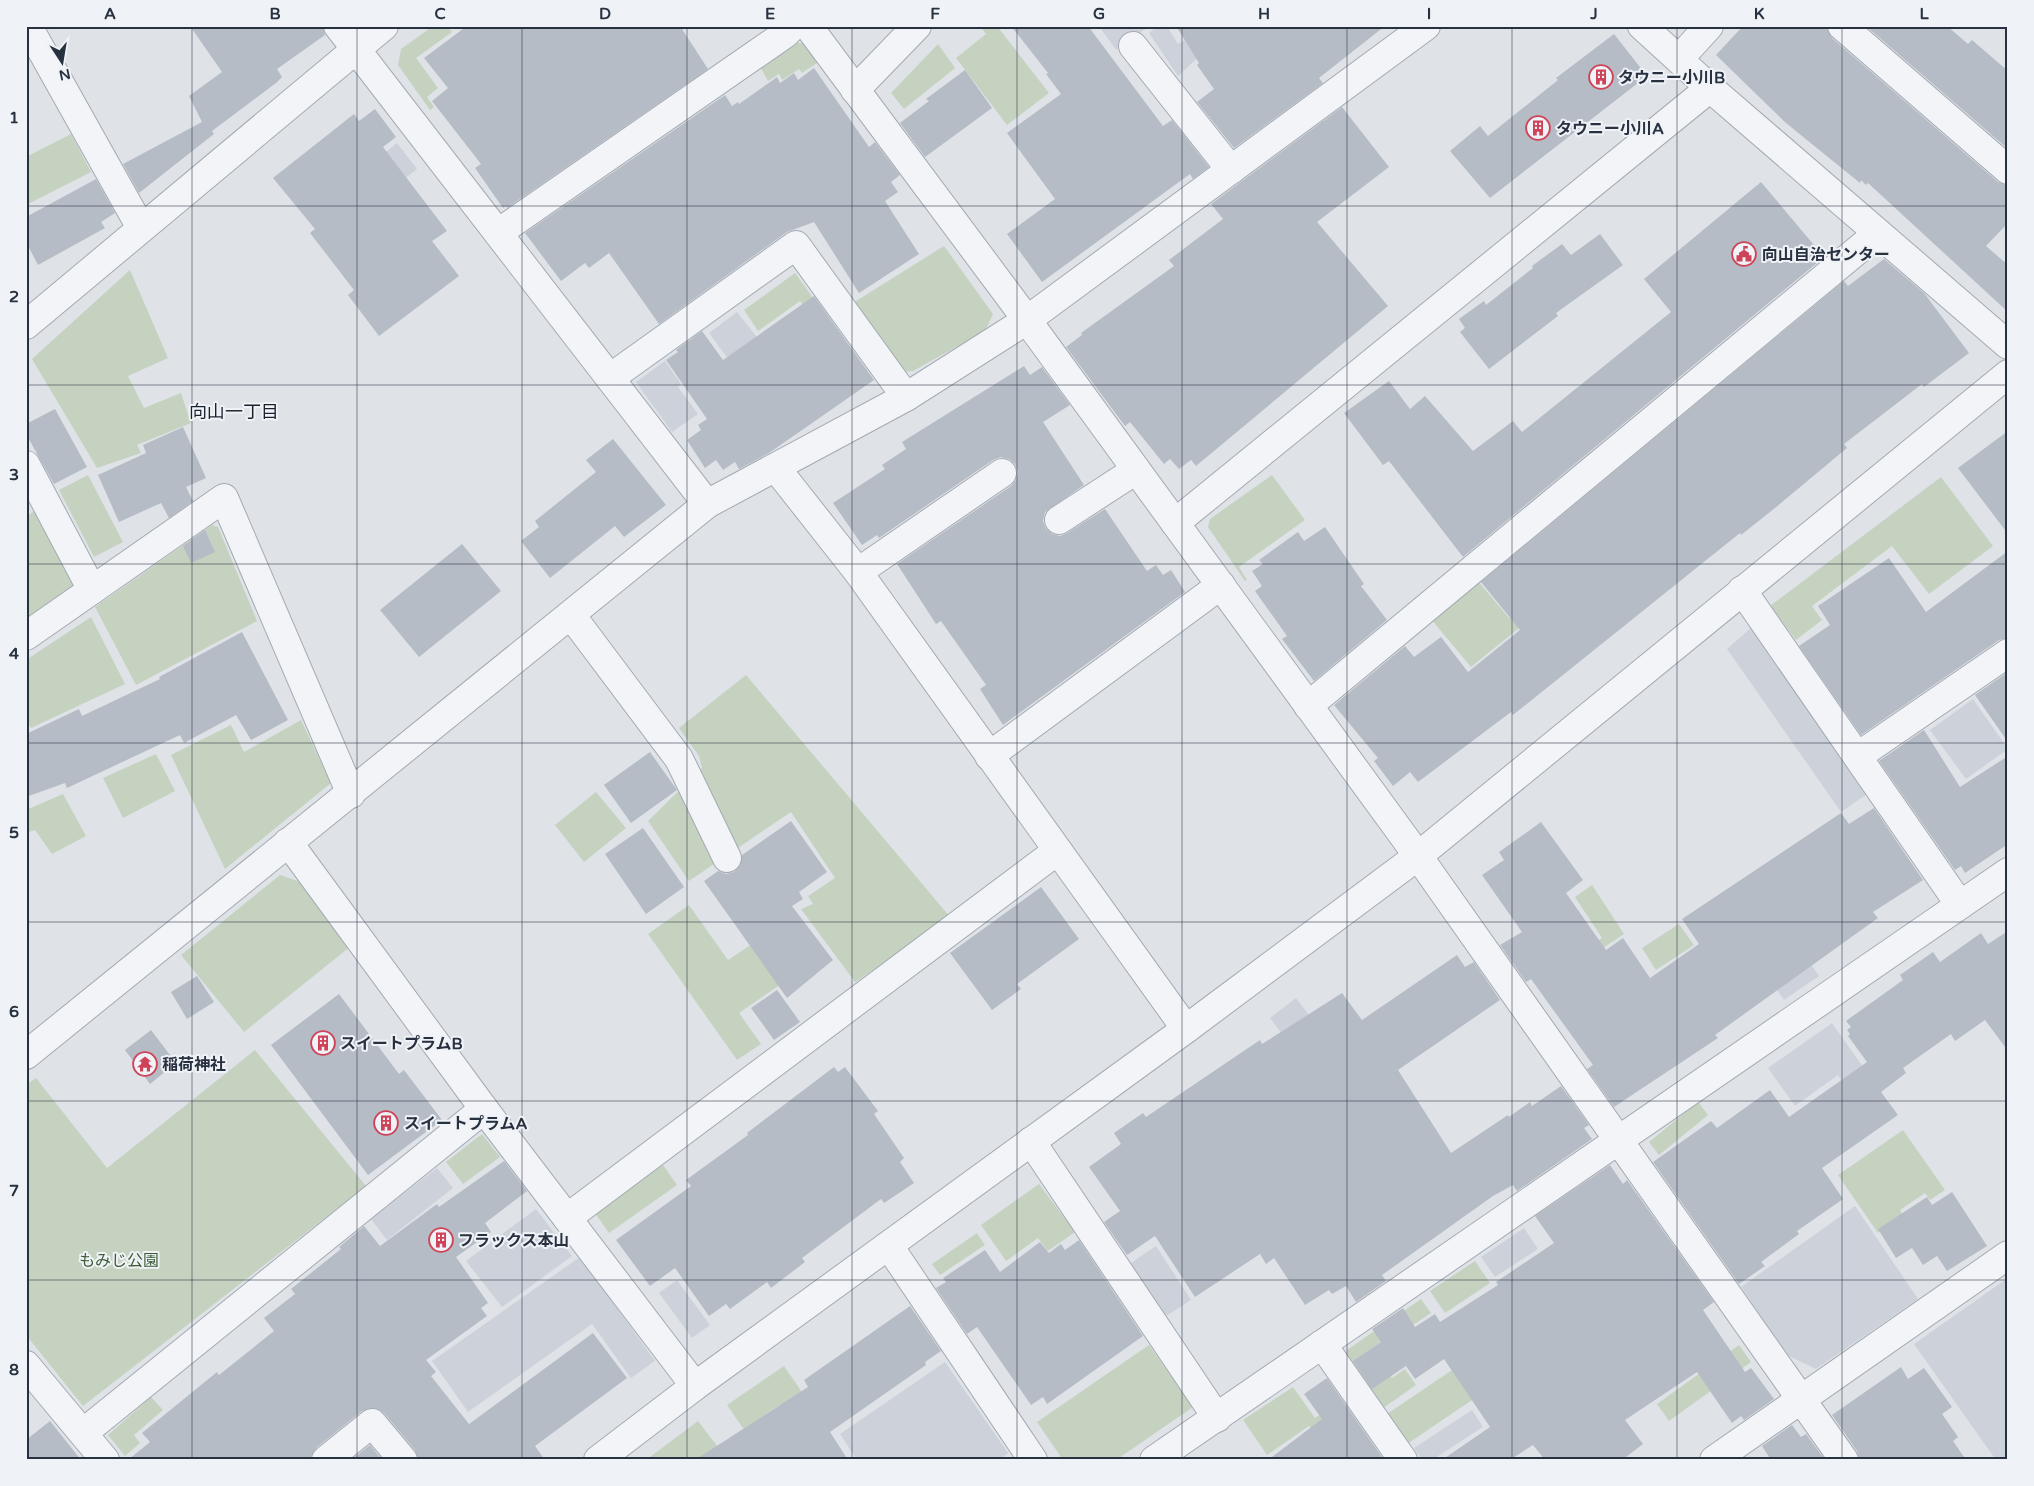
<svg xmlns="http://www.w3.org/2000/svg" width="2034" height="1486" font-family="'Varela Round','Noto Sans JP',sans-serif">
<rect width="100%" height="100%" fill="#dfe3e8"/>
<g fill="#cdd2da">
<polygon points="1099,26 1143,26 1145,29 1116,50"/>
<polygon points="1158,26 1167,26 1178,44 1199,32 1208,48 1178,76 1149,33"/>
<polygon points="397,143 417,169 389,191 345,185"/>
<polygon points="737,312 760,341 737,371 709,333"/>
<polygon points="665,361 681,384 678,387 698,414 672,432 636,382"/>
<polygon points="1752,627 1867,794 1841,812 1727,649"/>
<polygon points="1973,699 2008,749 1966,779 1930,730"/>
<polygon points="1779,918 1819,976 1784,1000 1765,973"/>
<polygon points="1296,998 1339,1055 1313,1075 1270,1018"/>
<polygon points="1832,1023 1863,1067 1842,1081 1838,1075 1795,1106 1768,1068"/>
<polygon points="437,1168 453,1188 387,1240 371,1219"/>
<polygon points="1855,1206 1918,1299 1816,1369 1787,1355 1741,1287"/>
<polygon points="536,1209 572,1256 502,1307 466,1261"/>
<polygon points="1524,1228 1538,1249 1495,1277 1481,1257"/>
<polygon points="1156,1246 1191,1300 1163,1318 1128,1265"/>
<polygon points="580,1257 655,1361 631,1378 592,1324 468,1412 432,1361"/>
<polygon points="677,1280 710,1325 692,1338 659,1293"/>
<polygon points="2005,1280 2008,1283 2008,1460 1996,1460 1914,1344"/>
<polygon points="945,1362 1008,1453 999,1460 857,1460 840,1434"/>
<polygon points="1472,1410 1483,1427 1432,1460 1422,1460 1414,1448"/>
</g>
<g fill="#c5d2c0">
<polygon points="433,26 447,26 452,32 416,58 438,88 427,97 434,107 430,110 398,65 401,49"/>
<polygon points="980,26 997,26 1049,93 1007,125 956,58 986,34"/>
<polygon points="794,42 805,44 817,63 802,73 799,69 782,80 779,74 768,81 759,65"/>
<polygon points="938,44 955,68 904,109 891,93"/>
<polygon points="71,134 91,172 26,205 26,157"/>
<polygon points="944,246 993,314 985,331 913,371 903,372 853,303"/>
<polygon points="130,270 168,358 128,376 144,408 181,393 191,423 137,445 141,453 97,468 32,359"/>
<polygon points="795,273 821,309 811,316 800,301 758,331 744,310"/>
<polygon points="88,475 123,542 94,557 59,490"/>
<polygon points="1272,475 1305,520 1239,567 1247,580 1245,581 1208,527 1210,519"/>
<polygon points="1941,477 1993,546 1929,594 1892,546 1812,606 1822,620 1796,640 1770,606"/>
<polygon points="34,511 74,585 26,618 26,517"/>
<polygon points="212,525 218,527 257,621 136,685 95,607"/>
<polygon points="1478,581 1509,618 1540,593 1549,604 1471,667 1431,619"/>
<polygon points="91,617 125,684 31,728 26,720 26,660"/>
<polygon points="746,675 951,918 855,982 801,909 813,904 808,896 835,878 791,812 689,881 648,821 702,768 699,756 679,728"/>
<polygon points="301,720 331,783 225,869 171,755 231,725 244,752"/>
<polygon points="156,754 175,791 123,818 103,778"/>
<polygon points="596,792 626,828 584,862 555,825"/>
<polygon points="63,794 86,836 52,854 35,830 26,833 26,810"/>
<polygon points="280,875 298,881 351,946 244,1032 181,955"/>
<polygon points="1592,885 1624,934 1580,963 1575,957 1602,938 1575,897"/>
<polygon points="689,905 728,960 755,942 784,982 739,1013 761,1044 737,1060 648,934"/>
<polygon points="1679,924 1694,945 1656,970 1642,948"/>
<polygon points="255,1050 366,1186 83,1406 26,1335 26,1085 36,1078 107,1168"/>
<polygon points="1698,1102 1708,1115 1659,1155 1649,1142"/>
<polygon points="1903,1130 1945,1190 1930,1200 1925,1193 1900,1210 1903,1215 1878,1233 1838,1175"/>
<polygon points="482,1134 500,1157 463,1184 446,1162"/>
<polygon points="663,1165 677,1185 609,1233 595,1213"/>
<polygon points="1039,1184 1075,1232 1048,1251 1038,1238 1006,1261 981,1225"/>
<polygon points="977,1233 985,1245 940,1275 932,1264"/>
<polygon points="1475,1261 1490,1283 1445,1313 1430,1291"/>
<polygon points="1421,1299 1431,1313 1392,1339 1389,1336 1365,1353 1385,1369 1392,1378 1405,1369 1416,1385 1379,1411 1346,1362 1347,1350"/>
<polygon points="1149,1345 1193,1407 1116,1460 1063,1460 1037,1422"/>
<polygon points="1739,1345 1751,1362 1669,1421 1657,1404"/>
<polygon points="1464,1362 1484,1392 1407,1444 1387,1414"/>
<polygon points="784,1366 804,1395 782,1410 778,1406 760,1418 747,1434 727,1405"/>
<polygon points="1293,1387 1315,1418 1341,1401 1319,1440 1309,1426 1267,1455 1243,1420"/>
<polygon points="151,1397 163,1410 134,1435 140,1443 125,1456 108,1435"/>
<polygon points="698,1421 727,1459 646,1460"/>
</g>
<g fill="#b6bcc5">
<polygon points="190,26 323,26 325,35 277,69 282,77 276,83 212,131 214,134 139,193 123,164 202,122 189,96 222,72"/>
<polygon points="467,26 680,26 708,69 507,208 506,206 503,208 475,168 481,164 432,101 448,88 424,58"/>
<polygon points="1011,26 1088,26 1163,126 1172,120 1209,167 1193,179 1190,174 1042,282 1007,234 1055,199 1007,133 1061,94 1046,74 1048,73"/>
<polygon points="1176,26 1385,26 1319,78 1323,83 1234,148 1197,102 1214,89 1197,65 1199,63"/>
<polygon points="1743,26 1827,26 1832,38 1998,182 2008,185 2008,223 1986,246 2008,265 2008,312 1868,183 1866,185 1861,180 1860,183 1786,123 1716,55"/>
<polygon points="1866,26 1947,26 1968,44 1972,40 2008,71 2008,149"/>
<polygon points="1614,34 1647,76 1490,198 1450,151 1480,126 1488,136 1558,80 1556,78"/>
<polygon points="814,68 869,147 875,142 900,175 891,182 898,192 885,201 919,254 859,293 814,222 787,232 659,324 609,253 589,268 585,263 561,281 525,233 725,95 732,106 738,102 739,104 777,77 780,83 794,73 798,80"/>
<polygon points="965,70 992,108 925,157 900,123 929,101 926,99"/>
<polygon points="1342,107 1389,167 1317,222 1388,306 1196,466 1191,460 1179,469 1170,459 1164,464 1130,422 1125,426 1066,347 1082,335 1081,333 1174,266 1169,260 1223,219 1211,204"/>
<polygon points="375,109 396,137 383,147 447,231 432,241 459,276 379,336 348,295 354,290 310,233 315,229 273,178 354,114 359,121"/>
<polygon points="96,179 115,213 101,222 105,228 38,265 26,242 26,217"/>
<polygon points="1761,182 1824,257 1463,557 1389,461 1383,465 1344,413 1389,381 1410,409 1425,396 1473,451 1513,421 1522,432 1671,312 1644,279"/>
<polygon points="1600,234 1623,265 1556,313 1558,316 1489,369 1460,332 1465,328 1459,319 1484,301 1486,305 1533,268 1532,266 1562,244 1571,255"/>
<polygon points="1884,259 1924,293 1969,353 1924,387 1922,384 1844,444 1847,448 1775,508 1741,535 1740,533 1513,715 1511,712 1418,782 1410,772 1393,786 1374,761 1378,758 1334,705 1405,646 1414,657 1441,637 1468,672 1520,630 1481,582 1844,281 1848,286"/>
<polygon points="814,296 874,380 769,453 739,469 735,462 723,470 716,460 705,468 687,440 701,430 698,425 707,419 666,360 678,352 676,350 702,331 723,360"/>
<polygon points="1024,366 1030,375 1042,367 1070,405 1043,422 1084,485 1045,512 1043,521 1046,529 1052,534 1060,536 1067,533 1105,509 1147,571 1156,565 1163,575 1171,570 1185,592 1003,725 980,689 986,685 941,621 936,624 897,564 1011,486 1016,480 1018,472 1015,464 1009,459 1001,457 993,460 879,538 877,535 862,545 833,503 885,469 882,465 906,449 902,442"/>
<polygon points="55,409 87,467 54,484 26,434 26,424"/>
<polygon points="183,427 206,478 186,487 193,501 169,518 161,503 119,522 98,475 146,453 143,445"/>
<polygon points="2008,431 2008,534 1958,468"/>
<polygon points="613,439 666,505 624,537 615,526 550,578 521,541 539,527 535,521 596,472 586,460"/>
<polygon points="1325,527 1364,584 1361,586 1387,620 1314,681 1282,639 1287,636 1255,591 1262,586 1252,571 1263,564 1259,560 1298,532 1304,541"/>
<polygon points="205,530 215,552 191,563 183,546"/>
<polygon points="462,544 501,591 419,657 380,610"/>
<polygon points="2008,551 2008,638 1999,640 1861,735 1799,646 1830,625 1818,606 1889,558 1926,612"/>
<polygon points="242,632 288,720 251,740 236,715 184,743 180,735 67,788 65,783 26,797 26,734 79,709 82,716 160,679 159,677"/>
<polygon points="2008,672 2008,742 1975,695"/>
<polygon points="1924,730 1960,787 2008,756 2008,844 1965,873 1961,866 1955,870 1879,761"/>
<polygon points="650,752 677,790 631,823 604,785"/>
<polygon points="1874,808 1923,880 1873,912 1878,918 1715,1035 1718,1038 1614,1107 1587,1069 1593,1065 1531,979 1526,982 1500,945 1522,932 1482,875 1504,860 1499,852 1541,822 1583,880 1566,893 1606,950 1623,938 1650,978 1699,944 1682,919 1841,813 1849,824"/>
<polygon points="791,821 827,872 799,892 803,899 792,906 833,960 787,998 704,881 718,871 726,874 734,872 740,866 742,855"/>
<polygon points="643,828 684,887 646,914 605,854"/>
<polygon points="1041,887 1079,939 1017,984 1021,989 992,1010 950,953"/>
<polygon points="2008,931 2008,1051 1985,1020 1955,1041 1951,1034 1903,1068 1906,1073 1881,1092 1898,1115 1822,1168 1843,1199 1797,1231 1799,1234 1761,1262 1765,1266 1739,1284 1653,1162 1711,1121 1717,1128 1770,1090 1789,1117 1867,1062 1848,1036 1850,1034 1847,1030 1851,1027 1846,1021 1903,980 1900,975 1933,952 1940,962 1981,933 1988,944"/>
<polygon points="1457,955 1465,967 1474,962 1500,1000 1398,1070 1451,1153 1508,1115 1509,1117 1530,1102 1532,1106 1561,1086 1589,1125 1584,1128 1592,1139 1517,1191 1513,1185 1493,1196 1382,1275 1386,1281 1356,1302 1346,1286 1332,1294 1329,1290 1305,1305 1274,1258 1266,1264 1260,1254 1195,1297 1155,1236 1127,1255 1104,1222 1120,1211 1089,1167 1121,1144 1114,1133 1143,1113 1146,1117 1260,1040 1262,1044 1342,993 1362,1020"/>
<polygon points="197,976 214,1002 187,1019 171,992"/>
<polygon points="777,990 800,1022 774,1040 751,1008"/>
<polygon points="339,994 399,1074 404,1070 442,1120 368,1175 271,1045"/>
<polygon points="151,1030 176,1063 150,1084 125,1050"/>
<polygon points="834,1067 838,1072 845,1067 878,1111 874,1114 904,1158 900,1162 914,1183 884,1203 881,1199 802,1258 805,1262 771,1288 767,1282 730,1309 726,1304 709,1316 675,1268 650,1286 616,1240 691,1186 686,1180 748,1135 747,1133"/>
<polygon points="504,1161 527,1191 485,1223 491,1232 456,1257 488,1303 481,1308 487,1316 426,1360 436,1372 431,1376 469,1424 593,1333 627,1378 535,1446 545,1460 418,1460 415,1450 384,1413 378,1409 370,1408 362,1411 316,1448 311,1460 128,1460 150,1442 142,1433 217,1372 219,1375 274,1331 264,1318 295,1294 291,1289 341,1249 339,1247 364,1226 380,1246 437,1204 439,1207"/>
<polygon points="1610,1165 1623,1184 1627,1180 1714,1302 1703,1310 1745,1372 1751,1368 1774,1399 1744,1420 1741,1416 1732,1423 1697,1372 1625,1420 1643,1444 1622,1460 1545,1460 1533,1445 1510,1460 1442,1460 1490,1427 1444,1359 1415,1379 1406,1366 1372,1389 1353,1361 1381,1342 1372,1329 1403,1308 1415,1327 1435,1314 1440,1322 1498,1285 1496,1282 1554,1243 1535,1216"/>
<polygon points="1952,1192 1987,1246 1947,1271 1937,1256 1923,1265 1912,1248 1896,1258 1878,1229 1927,1197 1932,1205"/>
<polygon points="1079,1240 1143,1336 1047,1404 1043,1397 1031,1405 977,1327 967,1334 936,1288 946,1282 943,1278 985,1250 1000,1272 1040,1242 1049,1253 1061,1244 1065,1250"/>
<polygon points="910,1306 941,1351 925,1362 926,1365 830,1432 848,1460 695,1460 808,1387 804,1380"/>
<polygon points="1901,1367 1908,1379 1924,1368 1952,1407 1942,1414 1958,1437 1953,1441 1966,1460 1859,1460 1857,1451 1832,1415"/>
<polygon points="1327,1378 1384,1460 1268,1460 1322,1419 1304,1394"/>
<polygon points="50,1421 81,1460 26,1460 26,1440"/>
<polygon points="1792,1425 1801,1437 1806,1434 1825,1460 1771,1460 1762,1446"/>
<polygon points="370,1445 382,1460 351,1460"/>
</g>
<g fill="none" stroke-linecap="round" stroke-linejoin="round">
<g stroke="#a4aab2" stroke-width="30">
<g id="minor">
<polyline points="32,26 29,28 141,228"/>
<polyline points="338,26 707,504"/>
<polyline points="808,26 1027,320 1418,856 1844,1460"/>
<polyline points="1642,26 1710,88 2008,345"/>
<polyline points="1842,26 2008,170"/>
<polyline points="1133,46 1231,170"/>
<polyline points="1679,59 1709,26"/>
<polyline points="855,90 917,26"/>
<polyline points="498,233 785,34 793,26"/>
<polyline points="26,325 384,26"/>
<polyline points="610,378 796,245 906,397"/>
<polyline points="26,465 92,590"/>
<polyline points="776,468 858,572 1186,1029"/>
<polyline points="1059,520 1136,470"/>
<polyline points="1175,523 1710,88"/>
<polyline points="858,572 1002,473"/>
<polyline points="1742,590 1960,905"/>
<polyline points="571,615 679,759 727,858"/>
<polyline points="26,636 224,498 351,794"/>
<polyline points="1308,706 1877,234"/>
<polyline points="989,756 1221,585"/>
<polyline points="1858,756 2008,653"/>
<polyline points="288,842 484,1109 695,1386"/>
<polyline points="26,1055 707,504 906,397 1027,320 1426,26"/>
<polyline points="1031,1141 1217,1418"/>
<polyline points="567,1218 1057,851"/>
<polyline points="889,1246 1033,1460"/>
<polyline points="1322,1344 1403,1460"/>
<polyline points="26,1365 105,1460"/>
<polyline points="83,1433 484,1109"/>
<polyline points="326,1460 372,1423 403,1460"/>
<polyline points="598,1460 695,1386 1186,1029 1418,856 2008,374"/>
<polyline points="1154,1460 2008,872"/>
<polyline points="1714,1460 2008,1255"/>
</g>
</g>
<use href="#minor" stroke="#f2f4f7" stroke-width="28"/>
</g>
<path fill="none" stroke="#283140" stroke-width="1" stroke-opacity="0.55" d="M192 26V1460M357 26V1460M522 26V1460M687 26V1460M852 26V1460M1017 26V1460M1182 26V1460M1347 26V1460M1512 26V1460M1677 26V1460M1842 26V1460M26 206H2008M26 385H2008M26 564H2008M26 743H2008M26 922H2008M26 1101H2008M26 1280H2008"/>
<defs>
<g id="building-ring" transform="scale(1.25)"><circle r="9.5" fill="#eff2f6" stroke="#cf4358" stroke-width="1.5"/><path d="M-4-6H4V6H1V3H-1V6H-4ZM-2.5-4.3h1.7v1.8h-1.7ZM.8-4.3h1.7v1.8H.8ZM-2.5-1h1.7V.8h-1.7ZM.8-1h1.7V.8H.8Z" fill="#cf4358"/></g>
<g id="civic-ring" transform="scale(1.25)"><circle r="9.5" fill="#eff2f6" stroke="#cf4358" stroke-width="1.5"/><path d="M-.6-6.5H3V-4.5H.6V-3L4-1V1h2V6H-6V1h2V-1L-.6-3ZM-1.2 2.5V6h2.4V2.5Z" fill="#cf4358"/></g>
<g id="temple-ring" transform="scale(1.25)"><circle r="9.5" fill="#eff2f6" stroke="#cf4358" stroke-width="1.5"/><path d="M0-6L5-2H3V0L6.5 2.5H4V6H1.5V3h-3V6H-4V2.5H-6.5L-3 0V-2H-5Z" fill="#cf4358"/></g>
</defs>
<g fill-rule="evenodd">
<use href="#building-ring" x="1601" y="77"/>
<use href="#building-ring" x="1538" y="128"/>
<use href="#civic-ring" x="1744" y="254"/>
<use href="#building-ring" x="323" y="1043"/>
<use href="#temple-ring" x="145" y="1064"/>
<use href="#building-ring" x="386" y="1123"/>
<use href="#building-ring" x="441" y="1240"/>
</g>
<g text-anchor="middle" stroke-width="4" stroke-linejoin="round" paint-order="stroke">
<g font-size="16" font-weight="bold" fill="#283140" stroke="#eff2f6" text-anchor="start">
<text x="1618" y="83">タウニー小川B</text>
<text x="1556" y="134">タウニー小川A</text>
<text x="1762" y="260">向山自治センター</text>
<text x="340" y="1049">スイートプラムB</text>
<text x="162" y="1070">稲荷神社</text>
<text x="404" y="1129">スイートプラムA</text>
<text x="458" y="1246">フラックス本山</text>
</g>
<g font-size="16" fill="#3c5b35" stroke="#eff2f6">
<text x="119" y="1266">もみじ公園</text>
</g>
<g font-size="18" fill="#1a2230" stroke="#eff2f6">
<text x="234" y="418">向山一丁目</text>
</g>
</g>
<rect width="2034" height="1486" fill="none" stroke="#eff2f6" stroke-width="55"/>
<g transform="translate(62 62) rotate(168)" stroke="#eff2f6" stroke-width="4" paint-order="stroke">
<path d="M0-4L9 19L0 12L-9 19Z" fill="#283140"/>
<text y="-8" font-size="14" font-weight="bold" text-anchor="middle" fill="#283140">N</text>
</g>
<rect x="28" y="28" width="1978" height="1430" fill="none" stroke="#283140" stroke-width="2"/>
<g font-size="16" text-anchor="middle" font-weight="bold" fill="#283140">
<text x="110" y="19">A</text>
<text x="275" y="19">B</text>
<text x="440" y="19">C</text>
<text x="605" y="19">D</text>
<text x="770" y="19">E</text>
<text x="935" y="19">F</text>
<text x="1099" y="19">G</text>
<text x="1264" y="19">H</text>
<text x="1429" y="19">I</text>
<text x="1594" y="19">J</text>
<text x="1759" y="19">K</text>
<text x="1924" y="19">L</text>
<text x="14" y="123">1</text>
<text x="14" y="302">2</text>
<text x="14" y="480">3</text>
<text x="14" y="659">4</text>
<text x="14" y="838">5</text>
<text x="14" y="1017">6</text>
<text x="14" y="1196">7</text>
<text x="14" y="1375">8</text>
</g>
</svg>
